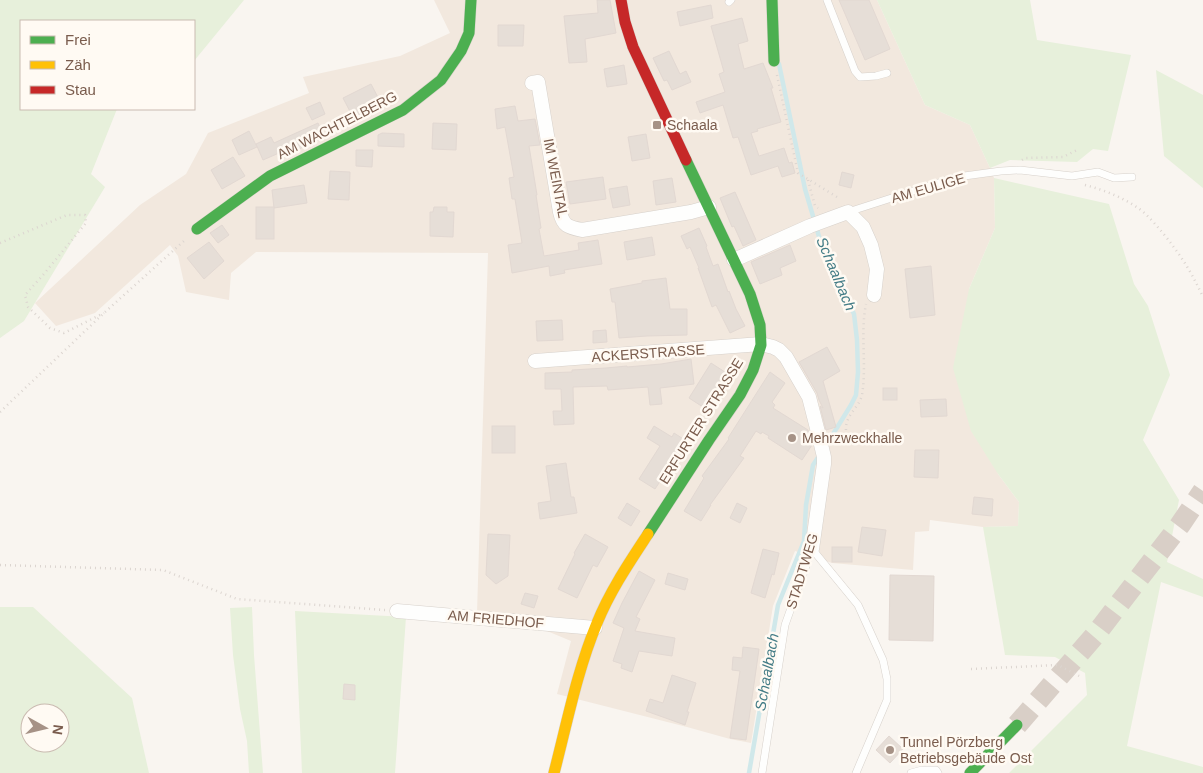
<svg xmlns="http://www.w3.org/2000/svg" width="1203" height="773" font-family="Helvetica,sans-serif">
<rect width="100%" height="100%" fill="#f9f5f0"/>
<polygon fill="#f2e8de" points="434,0 877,0 925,105 970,125 990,168 994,178 995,228 969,289 998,474 1019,502 1018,526 983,527 930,520 929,531 915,532 913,570 832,563 795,551 773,606 751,743 730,739 687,727 557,694 571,641 511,616 477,613 488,253 256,252 231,273 229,300 186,292 178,256 170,245 95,313 56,326 35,303 140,205 186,174 208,133 309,93 303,77 400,56 450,33"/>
<g fill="#e7f0db" fill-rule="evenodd">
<polygon points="0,0 244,0 194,61 194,21 21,21 21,109 117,109 91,174 105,187 24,321 0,338"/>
<polygon points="877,0 1030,0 1037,40 1131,55 1108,151 1093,149 1077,162 1010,160 990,168 970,125 925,105"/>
<polygon points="1156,70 1203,95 1203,188 1164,156"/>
<polygon points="994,178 1109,204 1134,284 1148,306 1170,375 1143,440 1179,500 1167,562 1203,579 1203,597 1161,582 1127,746 1203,767 1203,773 1009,773 1087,695 1085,673 1055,657 1005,655 983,527 1018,526 1019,502 998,474 971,431 953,368 969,289 995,228"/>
<path d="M0 607H33L132 698 149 773H0ZM30 713H60V743H30Z"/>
<polygon points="252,607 254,655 263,773 249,773 247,741 240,709 233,655 230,608"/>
<polygon points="295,611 406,617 395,773 302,773"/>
</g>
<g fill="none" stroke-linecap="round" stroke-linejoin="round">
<g stroke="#d0e8ea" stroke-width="4.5">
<polyline points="779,64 805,189 823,250 854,314 857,340 858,372 856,395 851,405 825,447"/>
<polyline points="749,773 778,605 804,541 806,505 813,465 819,456"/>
</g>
</g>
<g fill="#e6ded7" stroke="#e2d8d2">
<polygon points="597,0 610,0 616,33 585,39 587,62 569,63 564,16 598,13"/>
<polygon points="839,0 869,0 890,49 865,60"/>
<polygon points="711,5 713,18 680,26 677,12"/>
<polygon points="742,18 748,41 738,44 744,69 763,63 773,88 771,88 781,122 757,129 758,131 751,133 759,156 784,148 789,163 792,162 795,173 782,177 778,166 751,175 738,137 733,138 723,105 700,113 696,102 725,92 719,74 724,72 711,26"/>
<polygon points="498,25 524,25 523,46 498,46"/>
<polygon points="669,51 680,74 686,71 691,82 672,90 667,80 664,81 653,58"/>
<polygon points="624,65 627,84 607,87 604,69"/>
<polygon points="371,84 383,107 355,121 343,98"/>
<polygon points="320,102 325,114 312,120 306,108"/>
<polygon points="515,106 518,121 535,119 540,145 529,146 537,195 536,195 541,228 539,229 544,256 579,250 578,243 598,240 602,264 564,270 565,273 550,276 549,266 512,273 508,245 522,243 515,199 512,199 509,178 514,177 505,127 497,129 495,109"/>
<polygon points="318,123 324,137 297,150 295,146 263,160 256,144 271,137 274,143"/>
<polygon points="433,123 457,124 456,150 432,149"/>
<polygon points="249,131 257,147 239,155 232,140"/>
<polygon points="382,133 404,134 404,147 378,146 378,135"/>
<polygon points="646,134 650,158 632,161 628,137"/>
<polygon points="356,150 373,150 372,167 356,166"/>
<polygon points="233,157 245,176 222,189 211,170"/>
<polygon points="330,171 350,172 349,200 328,199"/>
<polygon points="842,172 854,175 851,188 839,185"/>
<polygon points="603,177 606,199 570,204 566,182"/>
<polygon points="672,178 676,202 656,205 653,181"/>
<polygon points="304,185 307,203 274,208 272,190"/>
<polygon points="627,186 630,205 613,208 609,189"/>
<polygon points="735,192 756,240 743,246 734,226 732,227 720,198"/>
<rect x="256" y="207" width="18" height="32"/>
<polygon points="434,207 447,207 447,212 454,212 453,237 430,236 430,212 433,212"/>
<polygon points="222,225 229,235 218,243 210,233"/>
<polygon points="699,228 707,246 706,247 713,266 718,264 728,292 729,291 736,309 745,326 730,333 716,305 712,307 698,268 699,268 690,247 687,249 681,236"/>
<polygon points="652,237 655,255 627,260 624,242"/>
<polygon points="209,242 224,261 204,279 187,258"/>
<polygon points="790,245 796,261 780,268 782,275 760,284 751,262"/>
<polygon points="931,266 935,315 910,318 905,269"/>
<polygon points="666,278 670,309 687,309 687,335 647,336 619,338 615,302 612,302 610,289 642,283 642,281"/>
<polygon points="562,320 563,340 537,341 536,321"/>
<polygon points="606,330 607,342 593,343 593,331"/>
<polygon points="827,347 840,371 823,381 836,427 826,430 820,406 823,408 819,400 817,393 799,362"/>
<polygon points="691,359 694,384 660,388 662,404 650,405 648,387 608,390 607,386 573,387 574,424 554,425 553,411 562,411 561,389 545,389 545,373 572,372 572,370 606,368 627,366 627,367 661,364"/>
<polygon points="711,363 728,374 706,409 689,398"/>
<polygon points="770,372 785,383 772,402 775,405 773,408 808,430 812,445 802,460 768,438 769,436 762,432 761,434 756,431 740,456 744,458 710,505 711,505 701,521 684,511 704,478 702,476 729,439 728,438"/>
<rect x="883" y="388" width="14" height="12"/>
<polygon points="946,399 947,416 921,417 920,400"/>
<rect x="492" y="426" width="23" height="27"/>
<polygon points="654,426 672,437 674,433 688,442 678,457 677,456 655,489 639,479 660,446 647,438"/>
<polygon points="915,450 939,450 938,478 914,477"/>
<polygon points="566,463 571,497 574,497 577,513 540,519 538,503 551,501 546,466"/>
<polygon points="974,497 993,499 992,516 972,514"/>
<polygon points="627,503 640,511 631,526 618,518"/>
<polygon points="737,503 747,508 740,523 730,518"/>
<polygon points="862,527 886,530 882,556 858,552"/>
<polygon points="488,534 510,535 508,576 496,584 486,575"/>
<polygon points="585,534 608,547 597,567 593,565 577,598 558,589 575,554 574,553"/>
<rect x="832" y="547" width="20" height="15"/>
<polygon points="763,549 779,553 774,575 772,574 765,598 751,593"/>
<polygon points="639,571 655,580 636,617 640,619 635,631 675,638 672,656 639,651 632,672 621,668 622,664 613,661 624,628 613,623 622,603"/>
<polygon points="668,573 688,579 685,590 665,584"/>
<polygon points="890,575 934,576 933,641 889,640"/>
<polygon points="525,593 538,596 534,608 521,604"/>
<polygon points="743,647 759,649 746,740 730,738 740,671 732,670 733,657 742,658"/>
<polygon points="672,675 696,683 687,712 689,712 685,725 646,711 650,699 663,703"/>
<polygon points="344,684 355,685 355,700 343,699"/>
<polygon points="889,736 903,749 890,763 876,750"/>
</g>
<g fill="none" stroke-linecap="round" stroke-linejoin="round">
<polyline stroke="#d9cfc7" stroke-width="21" stroke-dasharray="21 11" stroke-linecap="butt" points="1017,725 1096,634 1180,525 1203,491"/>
<g stroke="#d7d1cb" stroke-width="8">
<g id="lane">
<polyline points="827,0 855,71 860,77 876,76 887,73"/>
<polyline points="729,2 731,0"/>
<polyline points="848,212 957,177 1001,171 1020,170 1072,176 1098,172 1114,178 1132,177"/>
<polyline points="812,549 858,605 883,660 887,679 887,700 856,773"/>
<polyline points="762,773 785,625 812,549"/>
<polyline points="911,773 922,770 936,770 938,773"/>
</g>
</g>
<g stroke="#d7d1cb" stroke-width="15">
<g id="street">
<path d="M532 83 538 82 560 212C563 226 568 227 582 230L691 212 709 207"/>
<polyline points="734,260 810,226 848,212 863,227 871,245 877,269 874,295"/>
<polyline points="535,361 761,344 773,347 779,350 786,357 809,397 819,436 824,457 824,464 812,549"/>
<polyline points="397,611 595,628"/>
</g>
</g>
<g stroke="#d9d2cb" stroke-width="12">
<g id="fast">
<polyline points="772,0 774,61"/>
<polyline points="197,229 270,176 403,110 441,80 461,51 469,33 471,0"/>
<polyline points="648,534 709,440 740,395 753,370 761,345 760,325 750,294 686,160"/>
<polyline points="970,773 1017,725"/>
</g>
</g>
<g stroke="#d9d2cb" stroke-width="12">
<path id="slow" d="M554 773C567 723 577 671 597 623 610 591 629 563 648 534"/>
</g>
<g stroke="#d9d2cb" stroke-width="12">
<polyline id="jam" points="621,0 625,22 633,47 686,160"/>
</g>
<g stroke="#dcd5d0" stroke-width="2.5" stroke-dasharray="1 4" stroke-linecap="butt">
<polyline points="777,75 798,173 837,197 839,200"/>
<polyline points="1022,160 1025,158 1063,157 1077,150"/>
<polyline points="808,180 815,206 818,208"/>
<path d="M1085 185C1104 190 1122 197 1138 208 1147 214 1155 224 1162 232 1180 254 1191 271 1203 297"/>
<polyline points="0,243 67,215 85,215 86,223 43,275 25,295 28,307 50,328 64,333 104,313"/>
<polyline points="0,412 104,313 185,240"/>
<path d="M846 430C845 415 859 408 862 395 867 365 860 334 866 304"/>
<polyline points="0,565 163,570 237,599 385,610"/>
<polyline points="971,669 1058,665 1079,676"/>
</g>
<use href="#lane" stroke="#fefefd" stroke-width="7"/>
<use href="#street" stroke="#fefefd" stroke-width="14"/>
<use href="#fast" stroke="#4caf50" stroke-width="11"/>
<use href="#slow" stroke="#ffc107" stroke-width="11"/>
<use href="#jam" stroke="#c62828" stroke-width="11"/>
</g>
<g fill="#a69286" stroke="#fffaf3" stroke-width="2">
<rect x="652" y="120" width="10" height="10" rx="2.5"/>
<circle cx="792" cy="438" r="5"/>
<circle cx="890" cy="750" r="5"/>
</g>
<g text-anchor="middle" stroke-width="5" stroke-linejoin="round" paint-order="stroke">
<g font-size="14" fill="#7a5c4d" stroke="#fffaf3">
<text transform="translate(337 125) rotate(-27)" y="5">AM WACHTELBERG</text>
<text transform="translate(556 178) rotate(79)" y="5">IM WEINTAL</text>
<text transform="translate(928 188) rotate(-16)" y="5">AM EULIGE</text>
<text transform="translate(648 353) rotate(-4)" y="5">ACKERSTRASSE</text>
<text transform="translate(701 421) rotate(-58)" y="5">ERFURTER STRASSE</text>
<text transform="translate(802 571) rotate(-73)" y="5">STADTWEG</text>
<text transform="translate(496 619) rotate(5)" y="5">AM FRIEDHOF</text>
</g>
<g font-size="14" fill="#7a5c4d" stroke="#fffaf3" text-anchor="start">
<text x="667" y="130">Schaala</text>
<text x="802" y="443">Mehrzweckhalle</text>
<text x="900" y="747">Tunnel Pörzberg<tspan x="900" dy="16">Betriebsgebäude Ost</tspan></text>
</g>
<g font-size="15" font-style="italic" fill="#437c86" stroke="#fffaf3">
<text transform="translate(836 274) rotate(67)" y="5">Schaalbach</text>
<text transform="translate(767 672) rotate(-80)" y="5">Schaalbach</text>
</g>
</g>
<rect x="20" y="20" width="175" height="90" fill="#fffaf3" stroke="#cabbb1"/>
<rect x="30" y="36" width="25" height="8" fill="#4caf50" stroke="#cabbb1"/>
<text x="65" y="45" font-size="15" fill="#7a5c4d">Frei</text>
<rect x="30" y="61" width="25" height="8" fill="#ffc107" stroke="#cabbb1"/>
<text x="65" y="70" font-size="15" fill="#7a5c4d">Zäh</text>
<rect x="30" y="86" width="25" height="8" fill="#c62828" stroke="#cabbb1"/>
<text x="65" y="95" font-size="15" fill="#7a5c4d">Stau</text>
<g transform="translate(45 728) rotate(98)"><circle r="24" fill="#fffaf3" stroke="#cabbb1"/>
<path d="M0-4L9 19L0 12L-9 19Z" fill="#a69286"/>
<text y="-8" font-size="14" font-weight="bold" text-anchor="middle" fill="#7a5c4d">N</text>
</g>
</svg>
